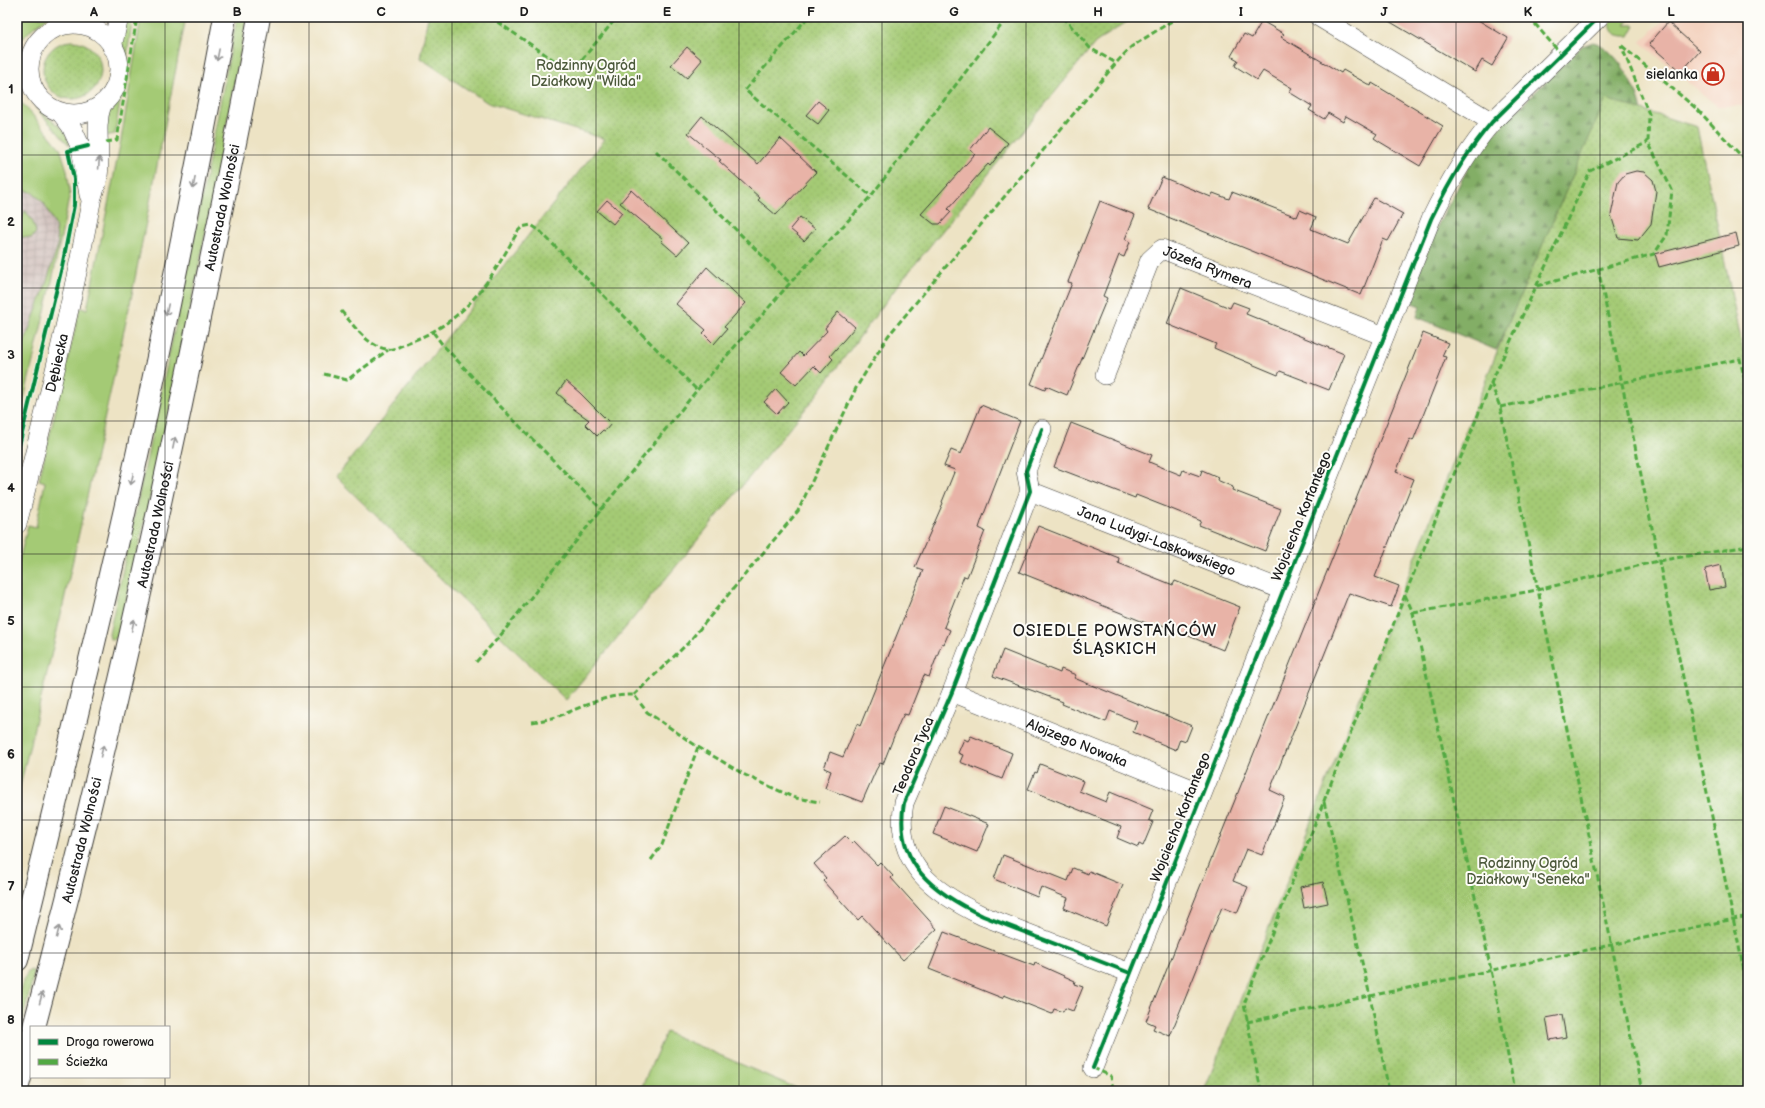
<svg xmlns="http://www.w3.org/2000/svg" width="1765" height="1108" font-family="'Balsamiq Sans',sans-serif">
<defs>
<pattern id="industrial-grid" width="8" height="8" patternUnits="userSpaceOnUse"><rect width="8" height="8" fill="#d0c0bc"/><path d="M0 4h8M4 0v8" fill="none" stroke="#b2a4a1"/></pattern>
<pattern id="forest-firs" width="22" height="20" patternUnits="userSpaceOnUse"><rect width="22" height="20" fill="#83ae66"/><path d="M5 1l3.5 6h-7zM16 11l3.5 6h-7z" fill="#6a8d53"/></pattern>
<pattern id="garden-dots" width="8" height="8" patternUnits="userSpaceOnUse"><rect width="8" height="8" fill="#a4ca75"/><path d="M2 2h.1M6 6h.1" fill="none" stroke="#8dad65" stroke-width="1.8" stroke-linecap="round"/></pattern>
</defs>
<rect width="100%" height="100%" fill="#fdfcf7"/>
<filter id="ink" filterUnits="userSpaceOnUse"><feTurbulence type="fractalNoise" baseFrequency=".025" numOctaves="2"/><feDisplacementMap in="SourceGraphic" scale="8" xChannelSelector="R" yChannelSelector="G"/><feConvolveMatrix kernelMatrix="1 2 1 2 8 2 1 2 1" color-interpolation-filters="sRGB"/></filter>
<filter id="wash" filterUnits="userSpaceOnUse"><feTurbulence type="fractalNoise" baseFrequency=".012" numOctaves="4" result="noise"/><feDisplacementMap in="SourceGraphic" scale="16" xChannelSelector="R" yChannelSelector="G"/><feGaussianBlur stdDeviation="0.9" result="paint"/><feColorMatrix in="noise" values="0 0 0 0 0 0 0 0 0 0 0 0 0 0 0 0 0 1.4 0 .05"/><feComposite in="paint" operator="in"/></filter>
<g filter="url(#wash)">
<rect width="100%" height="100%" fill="#ede3c4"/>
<polygon fill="#f4d3c0" points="1667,17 1748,17 1748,106 1717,106 1640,42"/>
<polygon fill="url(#industrial-grid)" points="17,174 70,193 51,286 17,383"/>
<g fill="#a4ca75" stroke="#607348">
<polygon points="17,17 49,17 35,26 17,44"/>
<polygon points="125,17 133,17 115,134 105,136 109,108 121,90 124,79 125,67 120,46"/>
<polygon points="141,17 186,17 131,299 61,614 17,799 17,569 28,525 36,527 45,482 39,480 80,308 87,309 121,140"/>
<path d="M237 17H247C208 223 168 430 118 634L116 638 113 640 110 639 109 634 191 253Z"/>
<path d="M1612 17H1632L1625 25H1635L1629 36C1615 37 1607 31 1612 17Z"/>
<polygon points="17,100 25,106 60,148 67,170 70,193 51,286 17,428 17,362 46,284 58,245 55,225 44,203 33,193 17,187"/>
<polygon points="35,107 65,131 70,145 67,143"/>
<polygon points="25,210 33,222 36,232 32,238 21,237 17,239 17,223 20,224"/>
<path d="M30 970 33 971 34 974 17 1043C17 1025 16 983 30 970Z"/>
<polygon points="666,1032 803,1091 640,1091"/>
</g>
<path fill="url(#forest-firs)" stroke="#506541" d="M1593 42C1616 47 1639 90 1642 112L1606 100 1506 329 1496 350 1417 317 1420 306 1407 301 1437 227 1469 166 1489 138 1582 46Z"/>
<g fill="url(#garden-dots)" stroke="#607348">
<polygon points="428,17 1134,17 1095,43 899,284 812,401 566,700 336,477 605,139 488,103 420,58"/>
<circle cx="72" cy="70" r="29"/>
<polygon points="1606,99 1697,127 1748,374 1748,1091 1204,1091 1506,329"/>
</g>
<g id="blocks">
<g fill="#e8b3a7">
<polygon points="1382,17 1473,17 1508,38 1492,66 1482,60 1475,72"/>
<polygon points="1262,21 1284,34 1281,37 1341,73 1343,70 1371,86 1372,83 1443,126 1420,166 1380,142 1374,138 1377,134 1346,116 1343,122 1328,113 1324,119 1309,110 1312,106 1289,92 1292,88 1263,71 1257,80 1235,66 1238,60 1231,56 1244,34 1252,38"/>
<polygon points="1668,22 1700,51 1681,72 1649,44"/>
<polygon points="687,47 702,60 687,78 671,65"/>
<polygon points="818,101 829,110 818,124 806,115"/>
<polygon points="702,116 758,164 780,138 816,172 776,215 758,200 760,198 719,161 721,160 688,133"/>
<polygon points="988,127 1008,143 990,166 988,164 948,209 951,212 940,224 934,224 921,214 975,154 970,150"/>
<polygon points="1636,171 1644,172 1653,180 1656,191 1651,224 1638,240 1618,238 1611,215 1618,182 1625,174"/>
<polygon points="1162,177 1211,197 1213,193 1229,199 1232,192 1297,217 1300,210 1316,217 1311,229 1348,244 1374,198 1403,214 1388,241 1383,239 1361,295 1148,209"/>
<polygon points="631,190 688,243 677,255 661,241 663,239 620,203"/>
<polygon points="607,200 622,213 613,224 597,211"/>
<polygon points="1100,201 1135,215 1125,239 1130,242 1124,257 1119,255 1103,296 1107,298 1067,395 1046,386 1045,390 1031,384 1072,283 1068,282"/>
<polygon points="800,217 815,229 804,241 790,229"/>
<polygon points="1736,233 1739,246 1659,267 1655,254"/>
<polygon points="707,267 746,303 724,327 727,329 714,344 703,333 706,330 676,304"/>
<polygon points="1181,288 1230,308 1233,302 1249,308 1246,314 1344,354 1329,390 1280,371 1278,375 1230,355 1214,348 1216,344 1167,324"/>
<polygon points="838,312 855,327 830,356 833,359 821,373 814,366 796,385 781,372 799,352 803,356 827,331 825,328"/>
<polygon points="1423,333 1448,343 1442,356 1446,357 1413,441 1410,439 1396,472 1414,479 1375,577 1399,586 1391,607 1349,593 1270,790 1285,797 1262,855 1246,849 1233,881 1248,887 1237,913 1222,907 1170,1036 1153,1029 1155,1025 1146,1021"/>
<polygon points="566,381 580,393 611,424 605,431 603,430 597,436 585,424 589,420 564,402 565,400 557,393"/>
<polygon points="776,389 788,402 777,414 764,402"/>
<polygon points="981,405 1020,421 982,519 979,528 985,531 967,577 964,576 944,627 950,630 944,644 942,643 929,677 924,675 908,715 904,714 900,721 883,764 880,763 876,770 862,802 825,788 831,771 824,768 830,752 843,757 857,724 860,726 923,570 915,567 943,503 942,502 955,470 944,466 951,450 961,454"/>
<polygon points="1071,423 1152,455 1149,462 1181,475 1183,470 1200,476 1202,470 1218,477 1217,480 1233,487 1232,490 1281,509 1265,551 1199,525 1201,521 1169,508 1136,495 1135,498 1054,467"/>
<polygon points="1038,526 1119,558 1118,563 1173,585 1175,581 1240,607 1223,650 1157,623 1156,627 1019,572"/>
<polygon points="1721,565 1725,587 1709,590 1705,569"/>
<polygon points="1003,650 1060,673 1061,669 1076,675 1074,678 1192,726 1186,741 1180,739 1176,750 1133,732 1137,722 1110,711 1106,722 1062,704 1063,702 993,676"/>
<polygon points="971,736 1012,753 1002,779 960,762 963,755 958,753 964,739 968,741"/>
<polygon points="1040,764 1083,781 1079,791 1106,802 1110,792 1153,810 1149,820 1153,822 1143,846 1139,844 1138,847 1117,838 1121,827 1028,789 1035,772 1037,773"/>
<polygon points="944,806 989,824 977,852 933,834"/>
<polygon points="845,836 852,843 854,841 877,865 880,862 893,876 891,878 937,929 903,960 862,916 858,920 823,881 826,878 814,864"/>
<polygon points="1003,855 1068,881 1073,868 1088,874 1089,871 1123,885 1106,926 1064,908 1068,898 1041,887 1037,897 994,879"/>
<polygon points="1323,882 1328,903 1304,908 1300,887"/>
<polygon points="944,932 1034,966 1035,963 1075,981 1074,984 1083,987 1073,1011 1065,1008 1063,1012 1054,1009 1052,1014 1004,995 1002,998 929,969"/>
<polygon points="1562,1015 1566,1037 1550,1040 1546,1018"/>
</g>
</g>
</g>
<g filter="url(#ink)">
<use href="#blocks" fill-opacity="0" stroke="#3b3a35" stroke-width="1"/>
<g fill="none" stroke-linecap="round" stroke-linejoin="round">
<g stroke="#3b3a35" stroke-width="20">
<g id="minor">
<polyline points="1319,17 1492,122"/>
<circle cx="74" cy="69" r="45"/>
<polyline points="112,47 119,17"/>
<polyline points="61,113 71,126 81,148 89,195"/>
<path id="s1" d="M1105 375 1150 260 1162 249 1384 336"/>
<path d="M1042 429 1026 471 1030 491 952 692 904 803C893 864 935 893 983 916L1130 973"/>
<path id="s2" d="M1030 491 1283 590"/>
<path id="s3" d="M17 524C44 417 71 310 91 202 92 195 95 189 97 182 103 156 93 129 102 104"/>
<path id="s4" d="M952 692 1202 793"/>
<path d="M1093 1068 1431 219C1448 184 1467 151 1492 122L1599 17"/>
</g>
</g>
<g stroke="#3b3a35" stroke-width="24">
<g id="highway">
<path d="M17 960C57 797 98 633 134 469 167 319 197 168 225 17"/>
<path id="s5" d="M34 1027C97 789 152 549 201 308 221 211 242 114 259 17"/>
<polyline points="17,1089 31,1037"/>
</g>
</g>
<use href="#minor" stroke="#fff" stroke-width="19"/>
<use href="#highway" stroke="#fff" stroke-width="22"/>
<g stroke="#52a943" stroke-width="3" stroke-dasharray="6 3" stroke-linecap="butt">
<polyline points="490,17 561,65 570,65 580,62 617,17"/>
<polyline points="808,17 745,90 871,196"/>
<polyline points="1063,17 1090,48 1116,63"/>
<polyline points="1529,17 1561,54"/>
<polyline points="1622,46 1698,110 1748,163"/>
<polyline points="106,142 117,140 137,17"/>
<polyline points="656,151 790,283"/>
<polyline points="1598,268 1748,990"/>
<polyline points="1537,286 1654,254 1667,235 1672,190 1648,142 1649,114 1621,45"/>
<path d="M341 311C353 324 367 346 386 349 392 351 403 345 409 342 466 322 490 281 518 231L522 227 531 225 539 230 697 390"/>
<polyline points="433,332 442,344 496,402 602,510"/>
<polyline points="324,374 347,380 388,350"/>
<polyline points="1491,383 1500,407 1642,1091"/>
<polyline points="1500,407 1740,359 1748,393"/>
<polyline points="1405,595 1413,613 1491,970 1515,1091"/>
<polyline points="1413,613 1537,590 1658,561 1748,546"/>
<polyline points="476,662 500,636 697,390 790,283 871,196 1003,23 1010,17"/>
<polyline points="634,695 688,643 798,511 856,388 888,336 1116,63 1131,47 1178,17"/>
<path d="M532 722C540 721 549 719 556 717 583 707 605 694 634 695L647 712 698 747 745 775 795 798 820 802"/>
<polyline points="1324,802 1370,996 1389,1091"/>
<polyline points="651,860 662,845 698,747"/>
<polyline points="1247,1022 1748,916"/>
<polyline points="1093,1068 1111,1076 1113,1091"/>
<polyline points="1261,1091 1244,1004 1405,595 1491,383 1590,171 1648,142"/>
</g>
<g stroke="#fdfcf7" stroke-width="6">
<g id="cycleway">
<path d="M1042 429 1026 471 1030 491 952 692 904 803C893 864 935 893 983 916L1130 973"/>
<polyline points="17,454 62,267 74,205 74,179 68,151 88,146"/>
<path d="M1093 1068 1431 219C1448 184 1467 151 1492 122L1599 17"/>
</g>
</g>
<use href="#cycleway" stroke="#00873e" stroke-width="4"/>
</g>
<defs><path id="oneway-shaft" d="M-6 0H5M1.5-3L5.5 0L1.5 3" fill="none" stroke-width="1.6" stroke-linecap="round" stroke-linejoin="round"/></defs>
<g stroke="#999">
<use href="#oneway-shaft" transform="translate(218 55) rotate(101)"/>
<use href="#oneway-shaft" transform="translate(99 163) rotate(-86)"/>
<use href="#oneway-shaft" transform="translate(194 183) rotate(101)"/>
<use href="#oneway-shaft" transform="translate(167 310) rotate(102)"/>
<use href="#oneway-shaft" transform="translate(174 443) rotate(-78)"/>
<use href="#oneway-shaft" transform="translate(132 479) rotate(103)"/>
<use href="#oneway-shaft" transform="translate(133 625) rotate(-77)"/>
<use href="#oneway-shaft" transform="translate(102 751) rotate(-76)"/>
<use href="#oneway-shaft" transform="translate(58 932) rotate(-76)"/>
<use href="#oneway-shaft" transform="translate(41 998) rotate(-75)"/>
</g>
</g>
<path fill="none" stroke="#1c1c1c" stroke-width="1" stroke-opacity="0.55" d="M165 17V1027M309 17V1091M452 17V1091M596 17V1091M739 17V1091M882 17V1091M1026 17V1091M1169 17V1091M1313 17V1091M1456 17V1091M1600 17V1091M17 155H1748M17 288H1748M17 421H1748M17 554H1748M17 687H1748M17 820H1748M17 953H1748M165 1077V1091"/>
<defs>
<g id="shop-ring" transform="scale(1.15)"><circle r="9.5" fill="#fdfcf7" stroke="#c8321e" stroke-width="1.5"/><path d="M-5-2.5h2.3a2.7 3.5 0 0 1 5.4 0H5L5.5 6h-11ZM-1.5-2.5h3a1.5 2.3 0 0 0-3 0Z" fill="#c8321e"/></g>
</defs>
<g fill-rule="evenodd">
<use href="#shop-ring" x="1713" y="74"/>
</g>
<g text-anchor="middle" stroke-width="4" stroke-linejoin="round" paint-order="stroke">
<g font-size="14" fill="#4c593b" stroke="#fdfcf7">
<text x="586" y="70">Rodzinny Ogród<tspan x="586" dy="16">Działkowy "Wilda"</tspan></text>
<text x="1528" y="868">Rodzinny Ogród<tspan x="1528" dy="16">Działkowy "Seneka"</tspan></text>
</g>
<g font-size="14" fill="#1c1c1c" stroke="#fdfcf7" text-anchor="end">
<text x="1698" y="79">sielanka</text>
</g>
<g font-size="14" fill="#1c1c1c" stroke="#fdfcf7">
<text dy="5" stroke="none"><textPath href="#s5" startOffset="841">Autostrada Wolności</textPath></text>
<text dy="5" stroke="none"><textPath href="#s1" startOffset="189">Józefa Rymera</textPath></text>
<text dy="5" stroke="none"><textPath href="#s3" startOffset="166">Dębiecka</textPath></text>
<text transform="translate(1301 516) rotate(-68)" y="5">Wojciecha Korfantego</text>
<text dy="5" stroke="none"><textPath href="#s5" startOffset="517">Autostrada Wolności</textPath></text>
<text dy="5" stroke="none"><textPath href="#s2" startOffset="136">Jana Ludygi-Laskowskiego</textPath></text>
<text dy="5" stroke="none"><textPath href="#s4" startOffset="135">Alojzego Nowaka</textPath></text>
<text transform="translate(913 756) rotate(-67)" y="5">Teodora Tyca</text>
<text transform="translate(1180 817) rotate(-68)" y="5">Wojciecha Korfantego</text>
<text dy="5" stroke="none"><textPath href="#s5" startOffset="193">Autostrada Wolności</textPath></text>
</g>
<g font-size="16" letter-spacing="1" fill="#1c1c1c" stroke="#fdfcf7">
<text x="1115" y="636">OSIEDLE POWSTAŃCÓW<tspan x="1115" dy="18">ŚLĄSKICH</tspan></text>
</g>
</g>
<rect width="1765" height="1108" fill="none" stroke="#fdfcf7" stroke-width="44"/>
<rect x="30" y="1026" width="140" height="52" fill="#fdfcf7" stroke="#a3a29f"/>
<rect x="38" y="1039" width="20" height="6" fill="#00873e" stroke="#a3a29f"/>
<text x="66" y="1046" font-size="12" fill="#1c1c1c">Droga rowerowa</text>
<rect x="38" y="1059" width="20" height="6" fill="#52a943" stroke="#a3a29f"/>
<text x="66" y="1066" font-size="12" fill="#1c1c1c">Ścieżka</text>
<rect x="22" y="22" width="1721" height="1064" fill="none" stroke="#1c1c1c" stroke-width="1.5"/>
<g font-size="13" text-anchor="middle" font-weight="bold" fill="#1c1c1c">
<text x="94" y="16">A</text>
<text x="237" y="16">B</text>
<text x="381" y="16">C</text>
<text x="524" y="16">D</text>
<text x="667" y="16">E</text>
<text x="811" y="16">F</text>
<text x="954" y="16">G</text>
<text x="1098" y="16">H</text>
<text x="1241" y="16">I</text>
<text x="1384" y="16">J</text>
<text x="1528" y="16">K</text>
<text x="1671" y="16">L</text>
<text x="11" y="93">1</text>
<text x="11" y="226">2</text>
<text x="11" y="359">3</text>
<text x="11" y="492">4</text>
<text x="11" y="625">5</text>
<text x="11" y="758">6</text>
<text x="11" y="891">7</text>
<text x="11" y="1024">8</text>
</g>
</svg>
